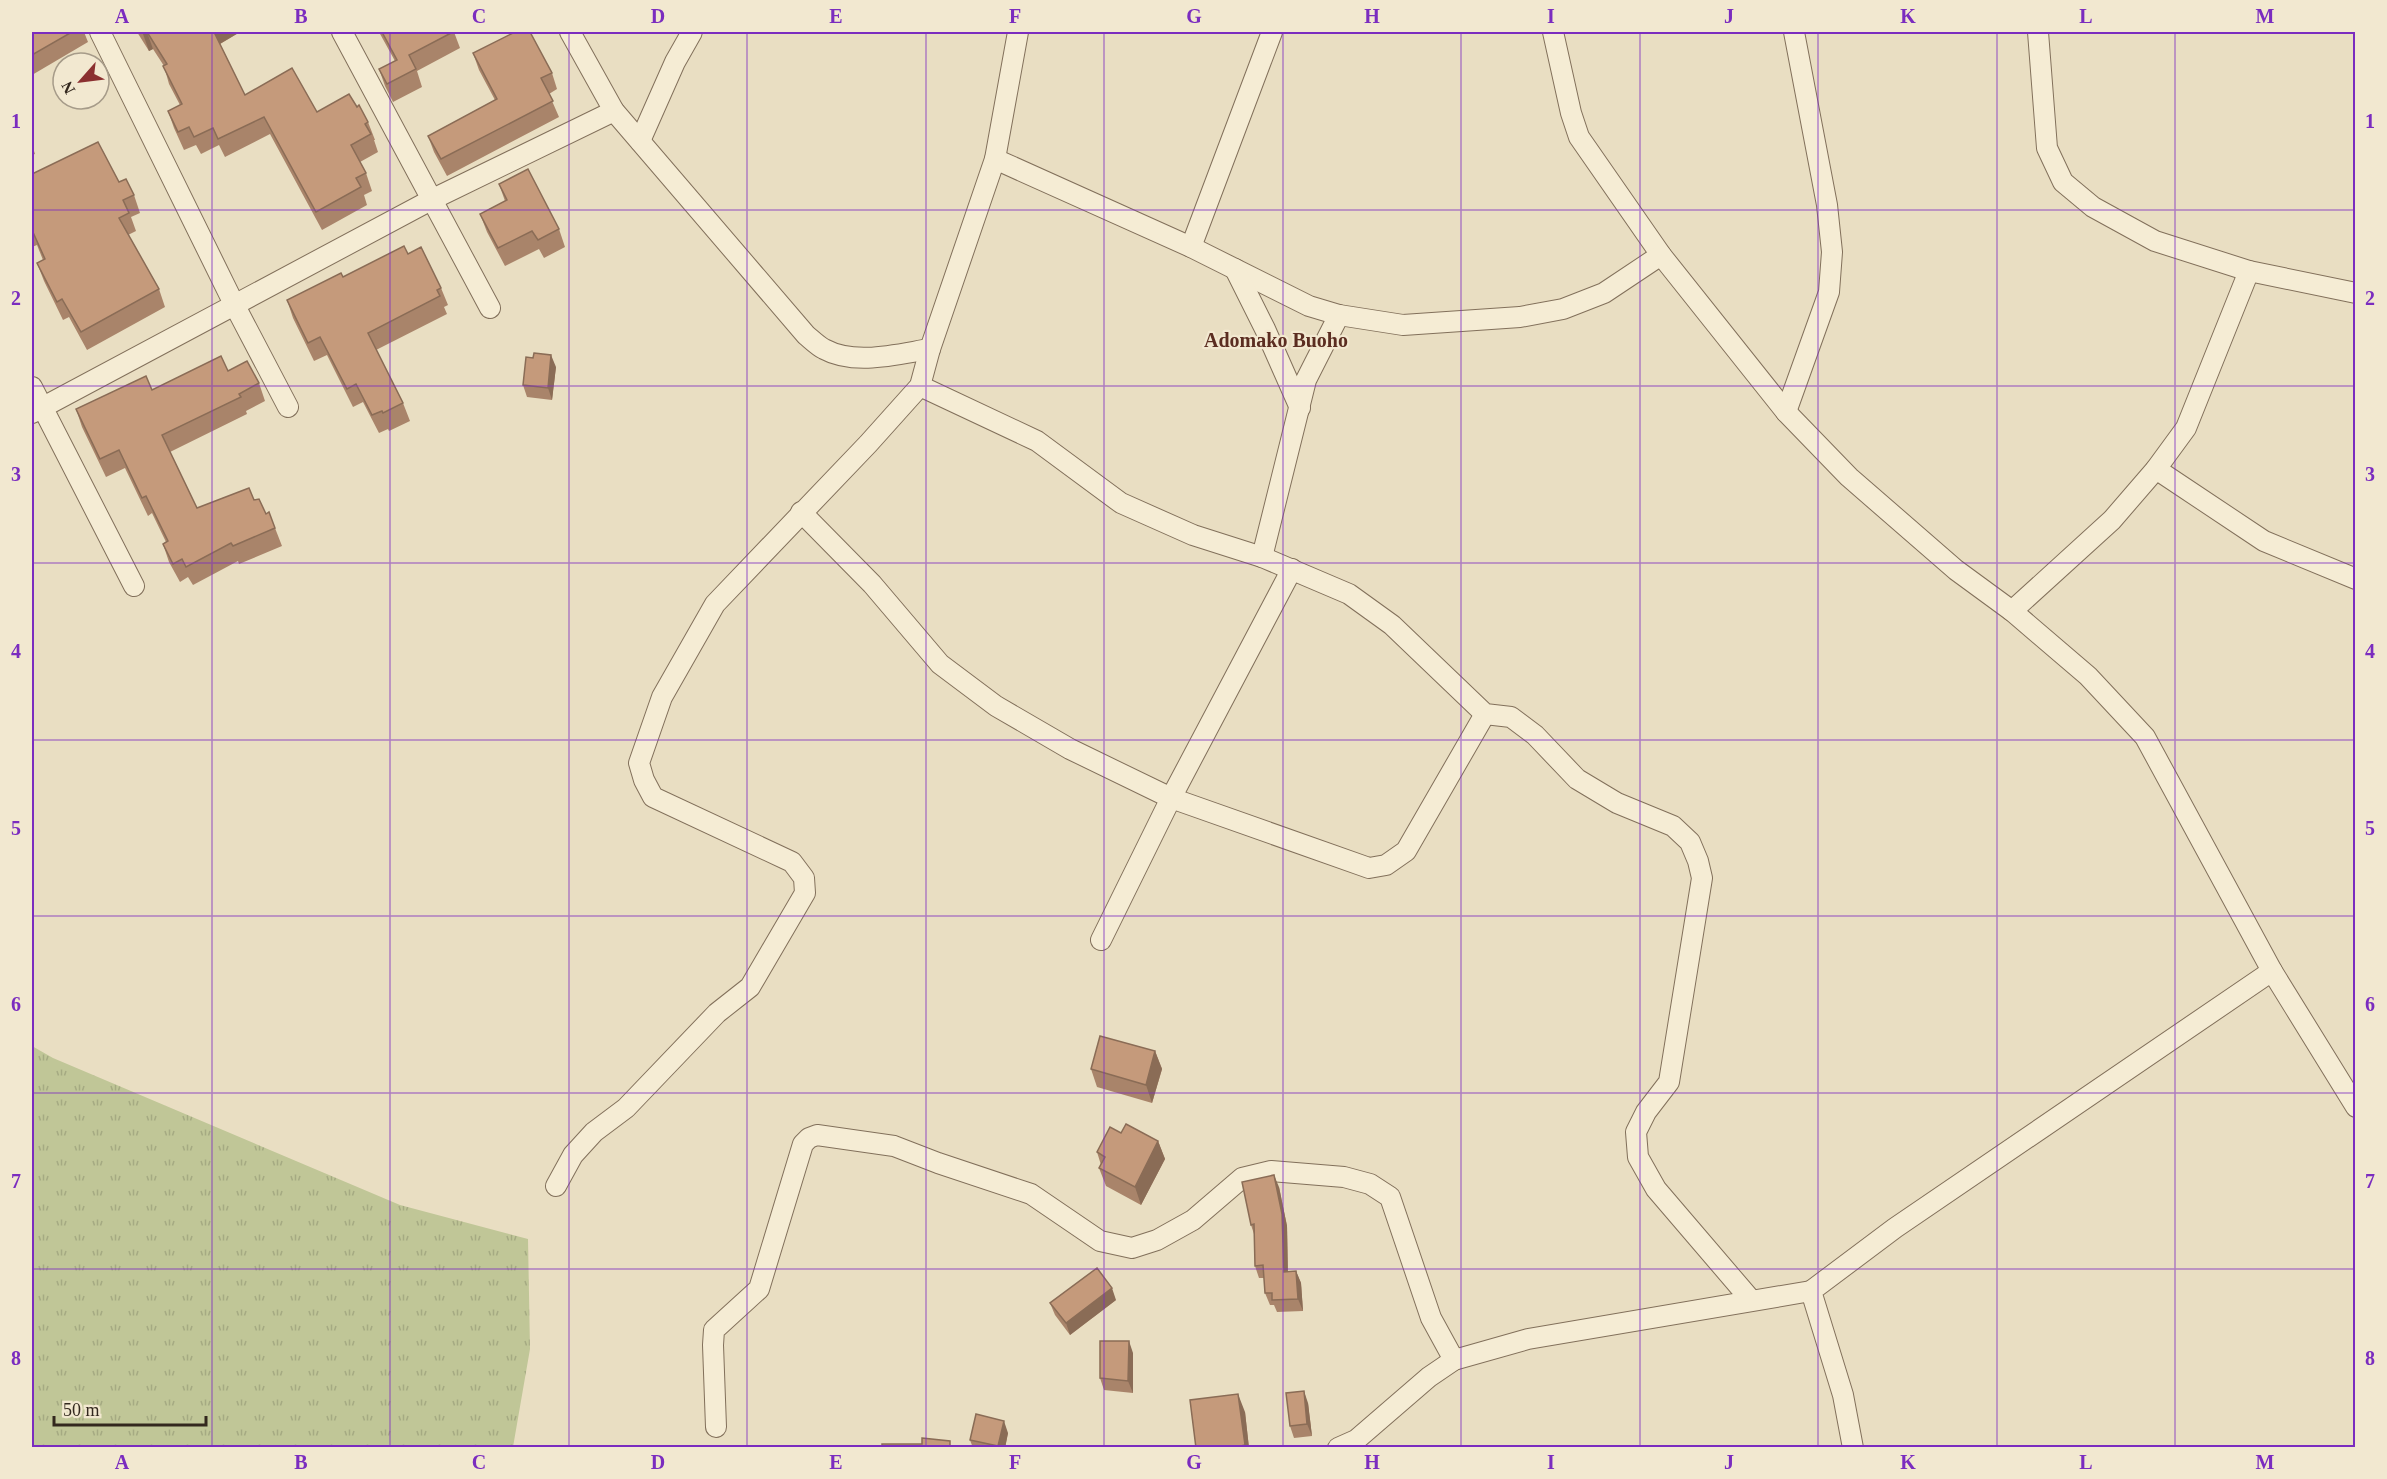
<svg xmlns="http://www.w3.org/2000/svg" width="2387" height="1479" font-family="'Times New Roman',serif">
<defs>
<pattern id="grass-tufts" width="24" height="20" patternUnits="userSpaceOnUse" patternTransform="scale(1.5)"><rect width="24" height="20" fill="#c0c697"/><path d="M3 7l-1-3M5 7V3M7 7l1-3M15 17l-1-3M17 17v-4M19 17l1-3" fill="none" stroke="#a5aa82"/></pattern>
</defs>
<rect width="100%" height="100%" fill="#e9dec2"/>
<polygon fill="url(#grass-tufts)" points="32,1046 53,1058 400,1205 528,1239 530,1349 513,1447 32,1447"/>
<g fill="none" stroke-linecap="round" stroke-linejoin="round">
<g stroke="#82705b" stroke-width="22">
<g id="minor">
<polyline points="100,32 234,304 288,407"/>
<polyline points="342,32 490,308"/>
<path d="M570 32 614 111 806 335C812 340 818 346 824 349 855 366 898 354 930 349"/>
<polyline points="1553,32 1571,113 1579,137 1661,255 1786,412 1849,477 1956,570 2012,611 2088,676 2145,737 2272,971 2356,1107"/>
<polyline points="2038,32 2047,148 2063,182 2093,207 2155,241 2249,271 2356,293"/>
<polyline points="640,141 675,62 692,32"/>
<polyline points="995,159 1191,247 1309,306 1339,315 1403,325 1520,317 1563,309 1604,293 1661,255"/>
<polyline points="1191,247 1272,32"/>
<polyline points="1235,269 1265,329 1300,408"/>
<polyline points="920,386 1037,441 1121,503 1193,535 1262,557 1349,594 1392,625 1485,714 1511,717 1535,735 1577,779 1617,803 1673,826 1690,842 1698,861 1702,878 1669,1082 1646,1112 1636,1132 1638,1157 1656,1189 1751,1300"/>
<polyline points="32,387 134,586"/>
<polyline points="1786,412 1829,292 1832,252 1827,205 1794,32"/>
<polyline points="32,413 431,200 614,111"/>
<polyline points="2156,469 2264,541 2356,579"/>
<polyline points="801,512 872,584 940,664 996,706 1070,749 1171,798 1369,868 1386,865 1406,851 1485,714"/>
<polyline points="1262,557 1306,380 1339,315"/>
<polyline points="2012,611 2112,520 2156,469 2186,428 2249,271"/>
<polyline points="1101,940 1171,798 1292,569"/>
<polyline points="556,1186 573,1155 594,1132 626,1108 717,1013 750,987 805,893 804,878 792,862 653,797 644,780 639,763 662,697 715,604 868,444 920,386 930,349 995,159 1018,32"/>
<polyline points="716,1427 713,1345 714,1330 759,1289 803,1144 809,1138 817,1135 894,1146 938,1163 1031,1194 1100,1241 1132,1248 1157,1240 1193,1220 1242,1178 1271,1171 1344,1177 1370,1184 1390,1197 1431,1318 1454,1360"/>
<polyline points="1338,1448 1356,1440 1429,1377 1454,1360 1528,1339 1811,1291"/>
<polyline points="1853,1448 1843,1395 1811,1291 1895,1228 2272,971"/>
</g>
</g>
<use href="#minor" stroke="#f5ecd4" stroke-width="20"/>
</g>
<g fill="#a9846a">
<polygon points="32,32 84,32 88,42 32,75"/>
<polygon points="137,32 240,32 220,44 245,95 317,112 357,107 368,122 375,140 374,140 378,152 360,162 366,173 372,191 364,195 367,205 322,230 270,134 225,157 219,145 201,154 196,145 184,150 174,128 168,111 180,105 169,84 164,66 153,49 149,51"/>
<polygon points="379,32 454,32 460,48 417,71 422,87 393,102 385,86 379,69 395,61"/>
<polygon points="473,53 552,73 557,89 549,94 559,117 447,176 434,152 428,136 495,100 479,70"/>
<polygon points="32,145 35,154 32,155"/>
<polygon points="32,174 119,182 134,195 140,213 131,217 136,231 128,235 159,289 165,307 87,350 69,317 63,320 44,281 37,263 43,260 37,245 32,247"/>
<polygon points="499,184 559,229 565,247 544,258 539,249 505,266 487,232 480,214 505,201"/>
<polygon points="408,254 441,288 448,305 444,307 447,314 376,350 403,403 410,421 389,431 388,429 379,433 363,402 353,407 327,355 314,361 293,318 287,300 343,277"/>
<polygon points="556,367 552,400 527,397 523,385"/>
<polygon points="228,371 259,383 265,401 246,411 247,414 170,452 197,508 254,500 266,514 275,528 282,546 239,564 238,561 193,585 188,577 180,582 169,562 163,544 166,542 152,513 148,516 125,468 106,477 82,427 76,409"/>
<polygon points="1155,1051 1162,1069 1152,1103 1097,1087 1091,1069"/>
<polygon points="1121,1133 1158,1141 1165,1159 1141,1205 1106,1186 1099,1168 1101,1165 1097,1152"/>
<polygon points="1279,1187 1287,1226 1288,1271 1296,1271 1301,1283 1303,1311 1277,1312 1274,1305 1270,1305 1265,1293 1264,1278 1259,1278 1255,1266 1254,1234 1251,1225"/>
<polygon points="1116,1300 1070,1335 1055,1315 1050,1303"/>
<polygon points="1133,1353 1133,1393 1104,1390 1100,1378"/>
<polygon points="1308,1403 1312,1436 1294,1438 1290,1426"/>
<polygon points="1245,1412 1249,1448 1196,1448"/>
<polygon points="1008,1433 1005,1448 973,1448 970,1440"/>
</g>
<g fill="#8a6c56">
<polygon points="147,32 153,49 149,51 143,34"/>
<polygon points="213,32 240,32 218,45"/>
<polygon points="551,355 556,367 552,400 548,388"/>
<polygon points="1155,1051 1162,1069 1152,1103 1146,1085"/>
<polygon points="1158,1141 1165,1159 1141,1205 1135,1187"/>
<polygon points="1274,1175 1279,1187 1287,1226 1288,1284 1284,1272"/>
<polygon points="1296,1271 1301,1283 1303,1311 1298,1299"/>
<polygon points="1112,1288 1116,1300 1070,1335 1066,1323"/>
<polygon points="1129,1341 1133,1353 1133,1393 1128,1381"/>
<polygon points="1304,1391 1308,1403 1312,1436 1307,1424"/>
<polygon points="1238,1394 1245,1412 1249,1448 1245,1448 1245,1445"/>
<polygon points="1004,1421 1008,1433 1005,1448 999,1448 998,1446"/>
</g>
<g fill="#c59a7b" stroke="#8a6c56" stroke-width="1.5">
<polygon points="32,32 72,32 32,55"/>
<polygon points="147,32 214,32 245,95 292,68 317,112 349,94 357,107 359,105 368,122 365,124 371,134 351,145 366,173 356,178 361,187 316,212 264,117 218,139 213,128 194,137 189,127 178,132 168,111 182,104 163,66 167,64"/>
<polygon points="382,32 453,32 409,55 416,69 387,84 379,69 397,60"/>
<polygon points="515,32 530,32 552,73 541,78 553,101 441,159 428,136 497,99 473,53"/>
<polygon points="98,142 119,182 126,179 134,195 123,200 129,213 119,218 159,289 81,332 62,299 57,302 37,263 45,259 32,230 32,174"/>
<polygon points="528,169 559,229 538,240 532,231 498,248 480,214 507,200 499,184"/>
<polygon points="404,246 408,254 421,247 441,288 437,290 440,296 368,333 403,403 383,413 382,411 372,415 356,384 347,389 320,337 308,343 287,300 341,273 343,277"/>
<polygon points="534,353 551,355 548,388 523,385 526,357 533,358"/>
<polygon points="221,356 228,371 247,361 259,383 239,394 241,397 162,435 197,508 249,488 254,500 259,499 266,514 269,512 275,528 233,546 231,543 186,567 182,559 173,564 163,544 168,541 146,496 142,498 119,450 100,459 76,409 146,376 152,390"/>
<polygon points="1100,1036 1155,1051 1146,1085 1091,1069"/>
<polygon points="1126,1124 1158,1141 1135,1187 1099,1168 1105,1157 1097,1152 1110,1127 1121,1133"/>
<polygon points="1274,1175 1282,1214 1284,1272 1296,1271 1298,1299 1272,1300 1272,1293 1265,1293 1263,1265 1255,1266 1254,1224 1251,1225 1242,1182"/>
<polygon points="1097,1268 1112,1288 1066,1323 1050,1303"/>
<polygon points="1100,1341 1129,1341 1128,1381 1100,1378"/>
<polygon points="1304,1391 1307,1424 1290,1426 1286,1393"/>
<polygon points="1238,1394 1245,1445 1232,1448 1196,1448 1190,1400"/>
<polygon points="976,1414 1004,1421 998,1446 970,1440"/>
<polygon points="922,1438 950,1441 950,1448 882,1448 882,1444 922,1444"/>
</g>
<path fill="none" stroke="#7b2cbf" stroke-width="1.5" stroke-opacity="0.55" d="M212 32V1448M390 32V1448M569 32V1448M747 32V1448M926 32V1448M1104 32V1448M1283 32V1448M1461 32V1448M1640 32V1448M1818 32V1448M1997 32V1448M2175 32V1448M32 210H2356M32 386H2356M32 563H2356M32 740H2356M32 916H2356M32 1093H2356M32 1269H2356"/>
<g text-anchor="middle" stroke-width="4.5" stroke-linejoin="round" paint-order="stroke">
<g font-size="20" font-weight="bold" fill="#5b2d21" stroke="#f2e8d0">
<text x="1276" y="347">Adomako Buoho</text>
</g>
</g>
<rect width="2387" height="1479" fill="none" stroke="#f2e8d0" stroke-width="66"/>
<g transform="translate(81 81) rotate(242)"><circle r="28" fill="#f2e8d0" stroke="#a69b89" stroke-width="1.5"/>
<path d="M0-4.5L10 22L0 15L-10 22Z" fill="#8b3030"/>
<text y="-9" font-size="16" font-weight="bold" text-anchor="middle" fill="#33281e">N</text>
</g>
<path d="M54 1416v9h152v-9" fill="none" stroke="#33281e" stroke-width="3"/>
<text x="63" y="1416" font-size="18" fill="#33281e" stroke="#f2e8d0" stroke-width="4.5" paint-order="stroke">50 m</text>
<rect x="33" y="33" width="2321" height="1413" fill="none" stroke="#7b2cbf" stroke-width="2"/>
<g font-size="20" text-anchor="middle" font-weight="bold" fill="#7b2cbf">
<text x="122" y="23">A</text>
<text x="301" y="23">B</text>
<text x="479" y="23">C</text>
<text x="658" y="23">D</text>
<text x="836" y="23">E</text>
<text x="1015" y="23">F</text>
<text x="1194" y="23">G</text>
<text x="1372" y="23">H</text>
<text x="1551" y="23">I</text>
<text x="1729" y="23">J</text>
<text x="1908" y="23">K</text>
<text x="2086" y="23">L</text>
<text x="2265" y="23">M</text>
<text x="16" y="128">1</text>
<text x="2370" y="128">1</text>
<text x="16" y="305">2</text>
<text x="2370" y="305">2</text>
<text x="16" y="481">3</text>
<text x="2370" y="481">3</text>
<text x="16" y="658">4</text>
<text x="2370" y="658">4</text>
<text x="16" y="835">5</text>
<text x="2370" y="835">5</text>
<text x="16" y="1011">6</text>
<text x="2370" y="1011">6</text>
<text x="16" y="1188">7</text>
<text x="2370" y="1188">7</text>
<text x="16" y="1365">8</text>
<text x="2370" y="1365">8</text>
<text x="122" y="1469">A</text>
<text x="301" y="1469">B</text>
<text x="479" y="1469">C</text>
<text x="658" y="1469">D</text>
<text x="836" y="1469">E</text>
<text x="1015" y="1469">F</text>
<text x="1194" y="1469">G</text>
<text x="1372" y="1469">H</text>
<text x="1551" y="1469">I</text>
<text x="1729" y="1469">J</text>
<text x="1908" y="1469">K</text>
<text x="2086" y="1469">L</text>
<text x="2265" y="1469">M</text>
</g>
</svg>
